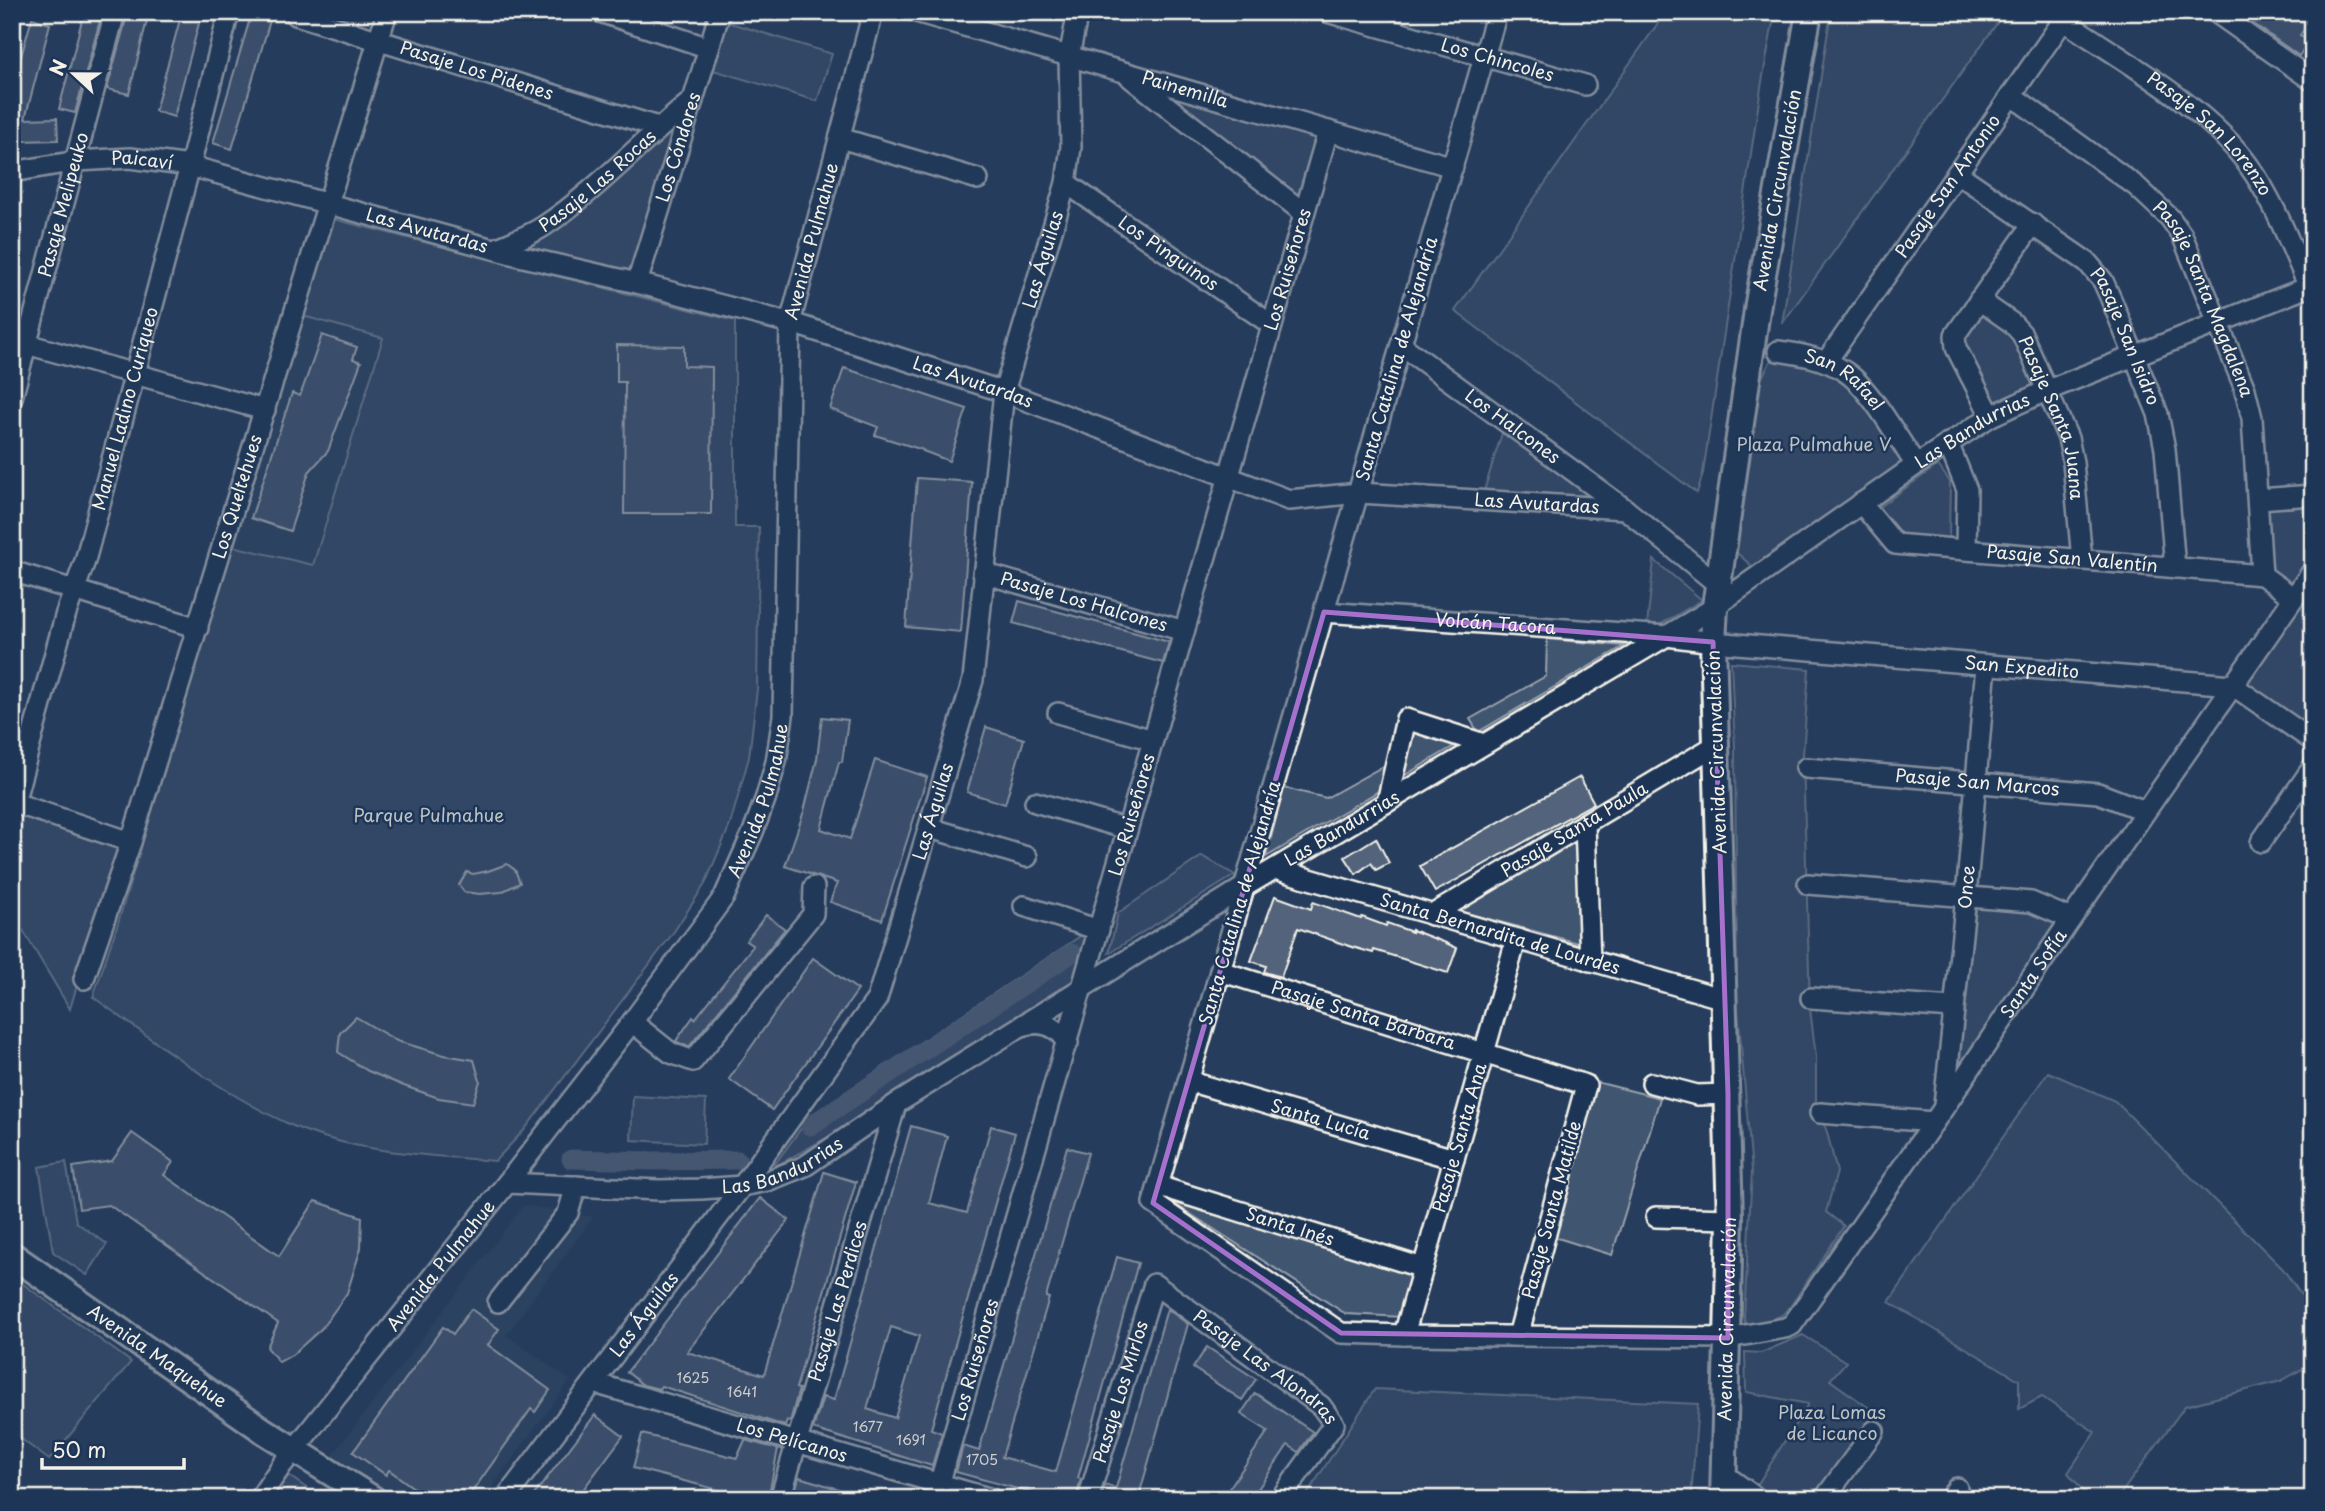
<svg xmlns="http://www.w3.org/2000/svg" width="2325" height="1511" font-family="'Playpen Sans',sans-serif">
<rect width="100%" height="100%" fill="#263d5d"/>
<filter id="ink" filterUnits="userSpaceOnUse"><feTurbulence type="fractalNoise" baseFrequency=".0143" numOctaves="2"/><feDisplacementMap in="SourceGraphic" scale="14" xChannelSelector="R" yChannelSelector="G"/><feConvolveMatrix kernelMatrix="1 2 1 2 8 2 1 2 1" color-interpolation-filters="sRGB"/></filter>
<g filter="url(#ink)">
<g fill="#334966">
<polygon points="303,316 383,337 312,566 232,546"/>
<polygon points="524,1205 593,1217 506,1335 570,1380 483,1499 391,1499 329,1460"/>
</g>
<g fill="#40546f" stroke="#9aa2ac" stroke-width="2">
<polygon points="1666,12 1775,12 1761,87 1703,473 1697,493 1455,311"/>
<polygon points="1831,12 2005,12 1782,324"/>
<polygon points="724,21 832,54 817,101 710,69"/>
<polygon points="1147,84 1316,133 1299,201"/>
<polygon points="681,118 635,273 519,247"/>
<path d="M333 219 735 321V527H759L757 689 749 757 730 825 705 884 673 933 525 1129 495 1161C428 1155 353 1153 291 1125 220 1093 156 1042 93 997L118 923 232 546 313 565 383 338 303 316Z"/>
<polygon points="1980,304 2010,324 2044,389 1992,413 1957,335"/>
<polygon points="1774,354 1842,372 1911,464 1753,567 1729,546 1752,397"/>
<polygon points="1503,430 1590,493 1591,498 1484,491"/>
<polygon points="1938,465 1950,482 1949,537 1943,539 1899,536 1879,507"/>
<polygon points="2313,495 2313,570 2294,598 2262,575 2259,499"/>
<polygon points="1654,560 1702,600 1656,627 1647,626"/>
<polygon points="2313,585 2313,735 2241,686"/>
<polygon points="1547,639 1624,646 1478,732 1470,719 1546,676"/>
<polygon points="1731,662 1809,669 1803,755 1810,1009 1816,1057 1816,1103 1827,1132 1837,1172 1826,1212 1844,1226 1790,1307 1782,1315 1747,1331 1744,1318 1752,1171 1737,999 1735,748"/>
<polygon points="1414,726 1461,742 1397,780"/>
<polygon points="1389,763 1382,789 1266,857 1284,788 1326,798"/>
<polygon points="12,813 117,849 70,1009 12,912"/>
<polygon points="1578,838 1582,944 1455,910"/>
<polygon points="1202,856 1235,875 1109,953 1118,913"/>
<polygon points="1968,899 2030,904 2067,920 1951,1093"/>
<polygon points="1082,935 1091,937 1078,981 836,1133 772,1168 811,1115"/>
<polygon points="2048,1072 2115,1101 2283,1269 2313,1312 2313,1363 2281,1381 2185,1406 2117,1499 2090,1499 2068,1473 2095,1432 2042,1397 2019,1409 2019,1380 1889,1302"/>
<polygon points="1592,1081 1660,1098 1612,1255 1548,1235"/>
<polygon points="633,1096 706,1100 704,1144 631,1140"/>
<polygon points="66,1162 76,1222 107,1244 87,1275 53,1252 39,1167"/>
<polygon points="1164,1197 1415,1272 1403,1317 1346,1314"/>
<polygon points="12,1276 131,1362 49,1460 12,1432"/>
<polygon points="1803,1335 1846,1362 1830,1380 1876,1413 1815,1499 1772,1499 1756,1487 1808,1404 1746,1392 1745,1352 1761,1353"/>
<polygon points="1375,1389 1698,1404 1691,1499 1304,1499"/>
<polygon points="279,1469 322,1499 259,1499"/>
</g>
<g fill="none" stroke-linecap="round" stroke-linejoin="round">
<g stroke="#677588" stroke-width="19">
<polyline points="810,1126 1072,953"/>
<polyline points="571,1159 653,1161 738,1160"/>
</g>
</g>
<g fill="#52647b" stroke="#f4f1e8" stroke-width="2" fill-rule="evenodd">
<polygon points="84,12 102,13 75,113 59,109"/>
<polygon points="128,12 149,12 129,94 107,89"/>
<polygon points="182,12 202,12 174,117 155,111"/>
<polygon points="252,12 271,17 232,149 213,143"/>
<polygon points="2237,12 2313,12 2313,18 2300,35 2309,41 2299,56"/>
<polygon points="32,18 50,24 25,119 57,118 58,140 19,141 18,147 12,146 12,88"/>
<polygon points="322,335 357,347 353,359 361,362 328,451 309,472 290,531 251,518 292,393 300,396"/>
<polygon points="617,345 684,346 684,366 712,367 711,514 624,514 625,382 617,382"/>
<polygon points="844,368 967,409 949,461 923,451 923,450 875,435 878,427 830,409"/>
<polygon points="917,478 972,482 961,632 906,627"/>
<polygon points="1019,601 1169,642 1163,663 1013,623"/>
<polygon points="822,717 848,720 842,762 839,762 821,829 850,839 875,760 927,777 882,920 830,902 837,883 785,866 804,811 817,759"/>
<polygon points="986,727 1024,739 1005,804 967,792"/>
<polygon points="1580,777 1594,803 1435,892 1420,866"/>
<polygon points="1376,838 1389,863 1376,870 1371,863 1356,874 1345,857"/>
<polygon points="507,864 515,870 520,883 501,892 480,894 464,892 459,885 467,872 473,874 488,871"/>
<polygon points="1275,896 1311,909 1313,902 1361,919 1362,917 1386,926 1387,923 1412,932 1412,930 1446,943 1457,948 1448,973 1374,950 1373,953 1349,946 1298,928 1281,977 1264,972 1266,966 1251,961"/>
<polygon points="766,915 785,929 689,1047 677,1042 676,1041 693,1017 695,1019 753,946 746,941"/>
<polygon points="813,958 858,990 772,1110 729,1079"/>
<polygon points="356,1017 397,1041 444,1055 474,1060 480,1081 473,1103 439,1098 404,1086 368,1071 338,1052 340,1033"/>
<path d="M911 1126 947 1136 929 1203 967 1213 991 1126 1015 1133 931 1429 942 1433 932 1466 813 1429 823 1397 834 1400ZM891 1327 919 1336 895 1418 867 1409Z"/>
<polygon points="132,1133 173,1162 164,1175 279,1256 315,1201 362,1217 361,1248 347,1293 322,1328 292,1355 279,1362 267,1347 278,1323 109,1205 79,1209 73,1167 112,1161"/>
<polygon points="1067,1147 1088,1153 1046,1297 1049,1298 1002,1457 1056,1472 1117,1257 1138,1263 1078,1478 1081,1479 1076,1499 1054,1499 956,1472 963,1446 979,1451"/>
<polygon points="824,1172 856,1182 796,1388 799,1389 790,1422 787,1421 785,1426 661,1386 659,1389 643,1385 627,1372 760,1198 789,1220 687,1352 764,1375"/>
<polygon points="471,1309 499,1329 488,1345 550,1390 535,1412 531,1409 467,1499 429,1499 389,1470 386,1475 353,1452 443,1327 453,1334"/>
<polygon points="1167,1309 1188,1324 1138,1499 1101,1499 1105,1485 1116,1488"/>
<polygon points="1207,1347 1256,1379 1242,1400 1193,1368"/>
<polygon points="1255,1393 1313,1432 1299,1452 1288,1445 1251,1499 1222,1499 1268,1431 1241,1414"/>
<polygon points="595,1415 623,1436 576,1499 531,1499"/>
<polygon points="642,1434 737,1458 745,1440 778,1449 768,1499 725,1499 727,1492 633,1468"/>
<polygon points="799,1477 858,1495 858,1499 793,1499"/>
</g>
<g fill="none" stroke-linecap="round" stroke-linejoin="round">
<g stroke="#f4f1e8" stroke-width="24">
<g id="minor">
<polyline points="600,12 709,48"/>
<path id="s1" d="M916 12 1453 167"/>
<path id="s2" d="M1327 12 1585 85"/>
<path id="s3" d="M1497 12 1153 1203 1341 1333 1404 1335 1728 1338 1785 1328 1792 1325 1943 1109 2071 919 2313 570"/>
<polyline points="2215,12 2313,81"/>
<path id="s4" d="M296 15 658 127"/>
<path id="s5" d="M2063 20C2124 61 2207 107 2249 166 2275 202 2291 247 2309 287"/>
<polyline points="1131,78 1304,213"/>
<path id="s6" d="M2011 95 2136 186 2170 218 2182 235 2245 389 2252 418 2262 575"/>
<polyline points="840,138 978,179"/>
<path id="s7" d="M12 172 77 161 130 158 190 166 519 256 637 283 801 326 1004 392 1289 500 1359 493 1625 509 1725 590"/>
<path id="s8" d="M1957 173 2087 262 2103 281 2111 299 2158 414 2165 449 2175 568"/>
<path id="s9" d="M1066 183 1272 325"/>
<path id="s10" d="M495 249C511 242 529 236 544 226 598 190 642 140 693 100"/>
<path id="s11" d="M637 283 720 12"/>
<path id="s12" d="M1979 300 2012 323 2022 334 2068 438 2073 462 2082 560"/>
<polyline points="12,340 265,410"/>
<path id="s13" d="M1401 345 1625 509"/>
<path id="s14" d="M1778 351C1800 354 1824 358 1844 371 1870 387 1898 439 1916 465"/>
<path id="s15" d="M1826 362 2069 12"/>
<path id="s16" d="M12 398 115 12"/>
<polyline points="1991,416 1956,348 1955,335 2033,224"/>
<polyline points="1948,443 1967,490 1966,550"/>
<polyline points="2259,499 2313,495"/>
<path id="s17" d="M1861 503 1895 544 2262 575 2294 598"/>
<polyline points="12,571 198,628"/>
<path id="s18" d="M983 573 1184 631"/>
<path id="s19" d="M1324 612 1667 636 1713 642 2232 685 2313 741"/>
<polyline points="1058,713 1153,740"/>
<path id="s20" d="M1806 768 2098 793 2145 811"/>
<polyline points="12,802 131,842"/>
<polyline points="1035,802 1127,829"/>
<polyline points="1387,802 1406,719 1484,744"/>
<path id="s21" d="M14 803 66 613 85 561 190 166 229 12"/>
<polyline points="1585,824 1590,961"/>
<polyline points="930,828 1027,857"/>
<polyline points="2261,842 2313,767"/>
<path id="s22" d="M1275 869 1724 999"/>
<polyline points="1808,884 2031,902 2071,919"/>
<polyline points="1024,906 1099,930"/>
<path id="s23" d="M1432 915 1716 745"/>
<path id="s24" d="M1220 971 1586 1085 1518 1336"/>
<path id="s25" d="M84 979 131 842 387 12"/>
<polyline points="1811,998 1953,1008"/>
<polyline points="632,1022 671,1053 693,1061 813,914 814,887"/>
<path d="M1022 1026C1041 1020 1058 1026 1068 1043"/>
<path id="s26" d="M1188 1081 1454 1159"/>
<polyline points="1652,1083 1697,1095 1728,1094"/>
<path id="s27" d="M1944 1105 1966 897 1986 665"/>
<polyline points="1820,1113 1934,1122"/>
<path id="s28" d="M507 1183 659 1190 701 1189 742 1186 767 1181 805 1166 896 1104 1244 887 1707 612 1916 465 1991 416 2048 390 2313 285"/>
<path id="s29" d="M1158 1186 1423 1268"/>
<polyline points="1656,1217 1730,1219"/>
<polyline points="498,1302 568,1213 576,1186"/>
<path id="s30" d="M1404 1335 1516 940"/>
<path id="s31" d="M594 1383 992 1499"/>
<polyline points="1725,1475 1758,1499"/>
<path id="s32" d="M259 1499 282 1465 507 1183 632 1022 724 897 753 832 766 797 776 762 783 716 790 323 873 12"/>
<path id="s33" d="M505 1499 742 1186 877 999 973 680 1004 392 1066 183 1071 147 1069 57 1078 12"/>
<path id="s34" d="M780 1499 896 1104"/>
<path id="s35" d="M935 1499C1068 1044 1196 587 1328 131"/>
<path id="s36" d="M1088 1499 1154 1284 1321 1406 1334 1424 1280 1499"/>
<polyline points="1824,1499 1874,1431"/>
<polyline points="1949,1499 1957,1488"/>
</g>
</g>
<g stroke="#f4f1e8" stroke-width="30">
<g id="major">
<path id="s37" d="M12 1255 264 1431 373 1499"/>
<path id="s38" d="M1723 1499 1730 1219 1713 642 1715 607 1758 303 1809 12"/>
</g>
</g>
<use href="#minor" stroke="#1d3557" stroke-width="19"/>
<use href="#major" stroke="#1d3557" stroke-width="24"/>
</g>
</g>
<path d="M0 0H2325V1511H0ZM1324 612 1713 642 1728 1094V1338L1341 1333 1153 1203Z" fill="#263d5d" fill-opacity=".55" fill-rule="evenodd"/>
<path fill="none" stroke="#a571cd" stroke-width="5" stroke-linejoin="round" d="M1324 612 1713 642 1728 1094V1338L1341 1333 1153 1203Z"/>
<g text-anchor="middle" stroke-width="5" stroke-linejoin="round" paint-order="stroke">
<g font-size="14" fill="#cccecd">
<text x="693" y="1383">1625</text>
<text x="742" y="1397">1641</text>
<text x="868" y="1432">1677</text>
<text x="911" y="1445">1691</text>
<text x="982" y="1465">1705</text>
</g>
<g font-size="18" fill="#f4f1e8" stroke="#1d3557">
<text dy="6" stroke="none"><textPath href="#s2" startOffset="177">Los Chincoles</textPath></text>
<text dy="6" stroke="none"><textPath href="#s4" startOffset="189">Pasaje Los Pidenes</textPath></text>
<text dy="6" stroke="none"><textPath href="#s1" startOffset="280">Painemilla</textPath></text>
<text dy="6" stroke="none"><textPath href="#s5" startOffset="187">Pasaje San Lorenzo</textPath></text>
<text dy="6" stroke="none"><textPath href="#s11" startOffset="142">Los Cóndores</textPath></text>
<text dy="6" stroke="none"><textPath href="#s7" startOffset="131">Paicaví</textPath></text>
<text dy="6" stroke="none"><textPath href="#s10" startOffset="124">Pasaje Las Rocas</textPath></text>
<text dy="6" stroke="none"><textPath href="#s15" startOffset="214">Pasaje San Antonio</textPath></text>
<text dy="6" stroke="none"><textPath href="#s38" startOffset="1314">Avenida Circunvalación</textPath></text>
<text dy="6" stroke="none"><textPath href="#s16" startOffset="200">Pasaje Melipeuko</textPath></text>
<text dy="6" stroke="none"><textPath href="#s7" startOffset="425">Las Avutardas</textPath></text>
<text dy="6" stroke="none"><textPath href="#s32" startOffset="1430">Avenida Pulmahue</textPath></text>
<text dy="6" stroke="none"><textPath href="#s9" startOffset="124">Los Pinguinos</textPath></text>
<text dy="6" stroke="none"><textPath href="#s33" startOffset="1384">Las Águilas</textPath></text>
<text dy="6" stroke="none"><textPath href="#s35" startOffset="1279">Los Ruiseñores</textPath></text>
<text dy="6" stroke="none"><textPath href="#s6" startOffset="289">Pasaje Santa Magdalena</textPath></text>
<text dy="6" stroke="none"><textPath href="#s8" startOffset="242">Pasaje San Isidro</textPath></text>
<text transform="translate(1397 359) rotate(-74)" y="6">Santa Catalina de Alejandría</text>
<text dy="6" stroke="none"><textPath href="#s7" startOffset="992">Las Avutardas</textPath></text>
<text dy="6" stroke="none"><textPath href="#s14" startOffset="74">San Rafael</textPath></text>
<text dy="6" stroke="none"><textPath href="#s21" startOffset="410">Manuel Ladino Curiqueo</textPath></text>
<text dy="6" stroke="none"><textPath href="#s12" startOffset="145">Pasaje Santa Juana</textPath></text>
<text dy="6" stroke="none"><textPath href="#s13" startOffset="138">Los Halcones</textPath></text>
<text dy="6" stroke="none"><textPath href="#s28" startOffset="1682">Las Bandurrias</textPath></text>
<text dy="6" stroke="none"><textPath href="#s25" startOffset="506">Los Queltehues</textPath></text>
<text dy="6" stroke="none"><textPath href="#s7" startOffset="1578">Las Avutardas</textPath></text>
<text dy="6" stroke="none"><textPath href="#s17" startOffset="231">Pasaje San Valentín</textPath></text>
<text dy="6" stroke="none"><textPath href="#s18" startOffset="105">Pasaje Los Halcones</textPath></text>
<text dy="6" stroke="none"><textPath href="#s19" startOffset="172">Volcán Tacora</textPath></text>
<text dy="6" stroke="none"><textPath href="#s19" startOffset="700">San Expedito</textPath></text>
<text transform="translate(1717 752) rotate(-92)" y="6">Avenida Circunvalación</text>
<text dy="6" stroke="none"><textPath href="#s20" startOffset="172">Pasaje San Marcos</textPath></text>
<text dy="6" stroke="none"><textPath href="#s32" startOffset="864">Avenida Pulmahue</textPath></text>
<text dy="6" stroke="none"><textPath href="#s33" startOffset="819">Las Águilas</textPath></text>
<text dy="6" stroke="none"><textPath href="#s35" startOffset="712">Los Ruiseñores</textPath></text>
<text dy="6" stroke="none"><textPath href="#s28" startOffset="936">Las Bandurrias</textPath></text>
<text dy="6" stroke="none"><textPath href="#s23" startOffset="166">Pasaje Santa Paula</textPath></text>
<text dy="6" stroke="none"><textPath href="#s27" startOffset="219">Once</textPath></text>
<text transform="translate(1240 903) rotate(-74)" y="6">Santa Catalina de Alejandría</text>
<text dy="6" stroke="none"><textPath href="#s22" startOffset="234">Santa Bernardita de Lourdes</textPath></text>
<text dy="6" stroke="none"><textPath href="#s3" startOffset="2347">Santa Sofía</textPath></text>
<text dy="6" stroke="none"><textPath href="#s24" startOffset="150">Pasaje Santa Bárbara</textPath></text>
<text dy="6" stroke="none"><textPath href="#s26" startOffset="138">Santa Lucía</textPath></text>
<text dy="6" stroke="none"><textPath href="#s30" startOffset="205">Pasaje Santa Ana</textPath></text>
<text dy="6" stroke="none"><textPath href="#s28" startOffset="280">Las Bandurrias</textPath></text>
<text transform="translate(1552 1210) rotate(-75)" y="6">Pasaje Santa Matilde</text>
<text dy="6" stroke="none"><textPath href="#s29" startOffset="138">Santa Inés</textPath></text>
<text dy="6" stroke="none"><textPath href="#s32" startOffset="296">Avenida Pulmahue</textPath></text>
<text dy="6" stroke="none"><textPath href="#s34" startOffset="206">Pasaje Las Perdices</textPath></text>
<text dy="6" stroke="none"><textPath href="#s33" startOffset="231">Las Águilas</textPath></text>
<text dy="6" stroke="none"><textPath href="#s38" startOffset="180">Avenida Circunvalación</textPath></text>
<text dy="6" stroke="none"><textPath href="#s37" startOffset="177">Avenida Maquehue</textPath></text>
<text dy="6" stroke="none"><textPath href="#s35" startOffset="145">Los Ruiseñores</textPath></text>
<text dy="6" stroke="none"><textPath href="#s36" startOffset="364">Pasaje Las Alondras</textPath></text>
<text dy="6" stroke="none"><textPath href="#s36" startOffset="112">Pasaje Los Mirlos</textPath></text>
<text dy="6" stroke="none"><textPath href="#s31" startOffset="206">Los Pelícanos</textPath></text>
</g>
<g font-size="18" fill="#bec2c4" stroke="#1d3557">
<text x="1814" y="451">Plaza Pulmahue V</text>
<text x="429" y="822">Parque Pulmahue</text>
<text x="1832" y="1419">Plaza Lomas<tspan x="1832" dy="21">de Licanco</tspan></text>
</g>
</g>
<rect width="2325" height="1511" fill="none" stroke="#1d3557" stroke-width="42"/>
<rect x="21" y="21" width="2283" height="1469" fill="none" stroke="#f4f1e8" stroke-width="2.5" filter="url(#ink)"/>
<g transform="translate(74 74) rotate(292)" stroke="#1d3557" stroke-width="5" paint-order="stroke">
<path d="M0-5L12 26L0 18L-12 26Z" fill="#f4f1e8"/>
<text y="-10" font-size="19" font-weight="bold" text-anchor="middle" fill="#f4f1e8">N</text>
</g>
<path d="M42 1458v10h142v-10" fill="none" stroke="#f4f1e8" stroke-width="3.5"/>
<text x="52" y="1458" font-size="21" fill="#f4f1e8" stroke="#1d3557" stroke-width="5" paint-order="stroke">50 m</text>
</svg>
